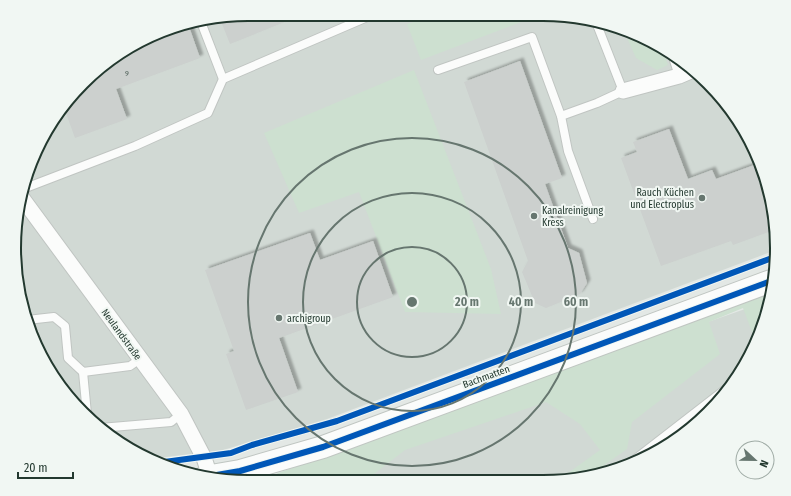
<svg xmlns="http://www.w3.org/2000/svg" width="791" height="496" font-family="'Fira Sans Condensed',sans-serif">
<defs>
<filter id="shadow"><feDropShadow dx="3.5" dy="-3.5" stdDeviation="1" flood-color="#0004"/></filter>
</defs>
<rect width="100%" height="100%" fill="#e3e8e5"/>
<g fill="#d1d9d4">
<polygon points="248,14 573,16 632,32 686,62 746,131 775,218 773,251 327,419 223,450 150,459 105,434 53,378 22,309 14,248 26,173 63,105 118,54 173,26"/>
<polygon points="748,308 764,319 729,391 660,451 604,474 559,481 324,480 401,429"/>
</g>
<g fill="#cde0d0">
<polygon points="426,15 537,16 421,60 407,24 427,18"/>
<polygon points="623,29 632,32 662,49 668,65 657,70 636,58"/>
<polygon points="414,70 491,269 501,314 405,312 359,192 299,213 264,133"/>
<polygon points="770,291 769,309 759,329 752,332 743,308 709,322 720,354 632,422 627,449 589,476 557,481 600,450 580,424 546,402 405,450 365,481 267,480 268,479 278,473 359,445"/>
</g>
<g fill="#ccd0ce" filter="url(#shadow)">
<polygon points="248,14 302,14 302,15 230,44 220,19"/>
<polygon points="188,24 200,58 116,89 127,119 75,138 63,105 118,54 173,26"/>
<polygon points="520,61 562,178 545,184 568,248 579,253 587,283 580,294 546,308 535,303 522,272 528,261 464,82"/>
<polygon points="669,129 688,179 712,170 716,179 757,164 775,218 774,230 733,245 731,241 661,266 621,158 637,152 633,142"/>
<polygon points="310,233 320,260 373,241 393,297 279,338 298,392 246,410 226,354 234,351 205,270"/>
</g>
<g fill="none" stroke-linecap="round" stroke-linejoin="round">
<g stroke="#c0c5c2" stroke-width="10">
<g id="lane">
<polyline points="201,22 223,79"/>
<polyline points="672,54 679,76"/>
<polyline points="438,70 532,37 561,116 568,151 593,219"/>
<polyline points="561,116 597,103 623,91 596,22"/>
<polyline points="23,191 28,187 135,146 208,113 223,79 365,18 364,15"/>
<polyline points="27,320 54,317 65,326 68,358 83,372 130,366 140,359"/>
<polyline points="83,372 87,414"/>
<polyline points="100,428 171,422 181,414"/>
<polyline points="629,464 731,385"/>
</g>
</g>
<g stroke="#c0c5c2" stroke-width="17">
<g id="street">
<polyline points="623,91 679,76 693,70"/>
<polyline points="22,198 181,414 204,458 210,476"/>
</g>
</g>
<g stroke="#c0c6c2" stroke-width="24">
<polyline id="secondary" points="205,477 240,471 323,447 771,281"/>
</g>
<use href="#lane" stroke="#fbfcfb" stroke-width="8"/>
<use href="#street" stroke="#fbfcfb" stroke-width="15"/>
<use href="#secondary" stroke="#fbfcfb" stroke-width="22"/>
<g stroke="#f1f7f3" stroke-width="8">
<g id="cycleway">
<polyline points="157,463 231,453 252,445 337,421 772,258"/>
<polyline points="205,477 240,471 323,447 771,281"/>
</g>
</g>
<use href="#cycleway" stroke="#0057b8" stroke-width="6"/>
</g>
<g fill="none" stroke="#66766f" stroke-width="2">
<circle cx="412" cy="302" r="55"/>
<circle cx="412" cy="302" r="109"/>
<circle cx="412" cy="302" r="164"/>
</g>
<g fill="#66766f" stroke="#f1f7f3" stroke-width="1.5">
<circle cx="702" cy="198" r="4"/>
<circle cx="534" cy="216" r="4"/>
<circle cx="279" cy="318" r="4"/>
</g>
<g text-anchor="middle" stroke-width="4" stroke-linejoin="round" paint-order="stroke">
<g font-size="8" fill="#4e6058">
<text x="127" y="76">9</text>
</g>
<g font-size="10" fill="#23392f" stroke="#f1f7f3" text-anchor="start">
<text x="694" y="196" text-anchor="end">Rauch Küchen<tspan x="694" dy="12">und Electroplus</tspan></text>
<text x="542" y="214">Kanalreinigung<tspan x="542" dy="12">Kress</tspan></text>
<text x="287" y="322">archigroup</text>
</g>
<g font-size="10" fill="#23392f" stroke="#f1f7f3">
<text transform="translate(122 334) rotate(54)" y="4">Neulandstraße</text>
<text transform="translate(486 376) rotate(-20)" y="4">Bachmatten</text>
</g>
</g>
<path d="M0 0H791V496H0ZM248 21H543A227 227 0 0 1 770 248V248A227 227 0 0 1 543 475H248A227 227 0 0 1 21 248V248A227 227 0 0 1 248 21Z" fill="#f1f7f3" fill-rule="evenodd"/>
<path fill="none" stroke="#23392f" stroke-width="2" d="M248 21H543A227 227 0 0 1 770 248V248A227 227 0 0 1 543 475H248A227 227 0 0 1 21 248V248A227 227 0 0 1 248 21Z"/>
<circle cx="412" cy="302" r="6" fill="#66766f" stroke="#f1f7f3" stroke-width="2"/>
<g font-size="12" text-anchor="middle" font-weight="bold" fill="#66766f" stroke="#f1f7f3" stroke-width="4" stroke-linejoin="round" paint-order="stroke">
<text x="467" y="306">20 m</text>
<text x="521" y="306">40 m</text>
<text x="576" y="306">60 m</text>
</g>
<g transform="translate(755 460) rotate(112)"><circle r="19" fill="#f1f7f3" stroke="#9faba5"/>
<path d="M0-3L7 15L0 10L-7 15Z" fill="#66766f"/>
<text y="-6" font-size="11" font-weight="bold" text-anchor="middle" fill="#23392f">N</text>
</g>
<path d="M18 472v6h55v-6" fill="none" stroke="#23392f" stroke-width="2"/>
<text x="24" y="472" font-size="12" fill="#23392f" stroke="#f1f7f3" stroke-width="3" paint-order="stroke">20 m</text>
</svg>
